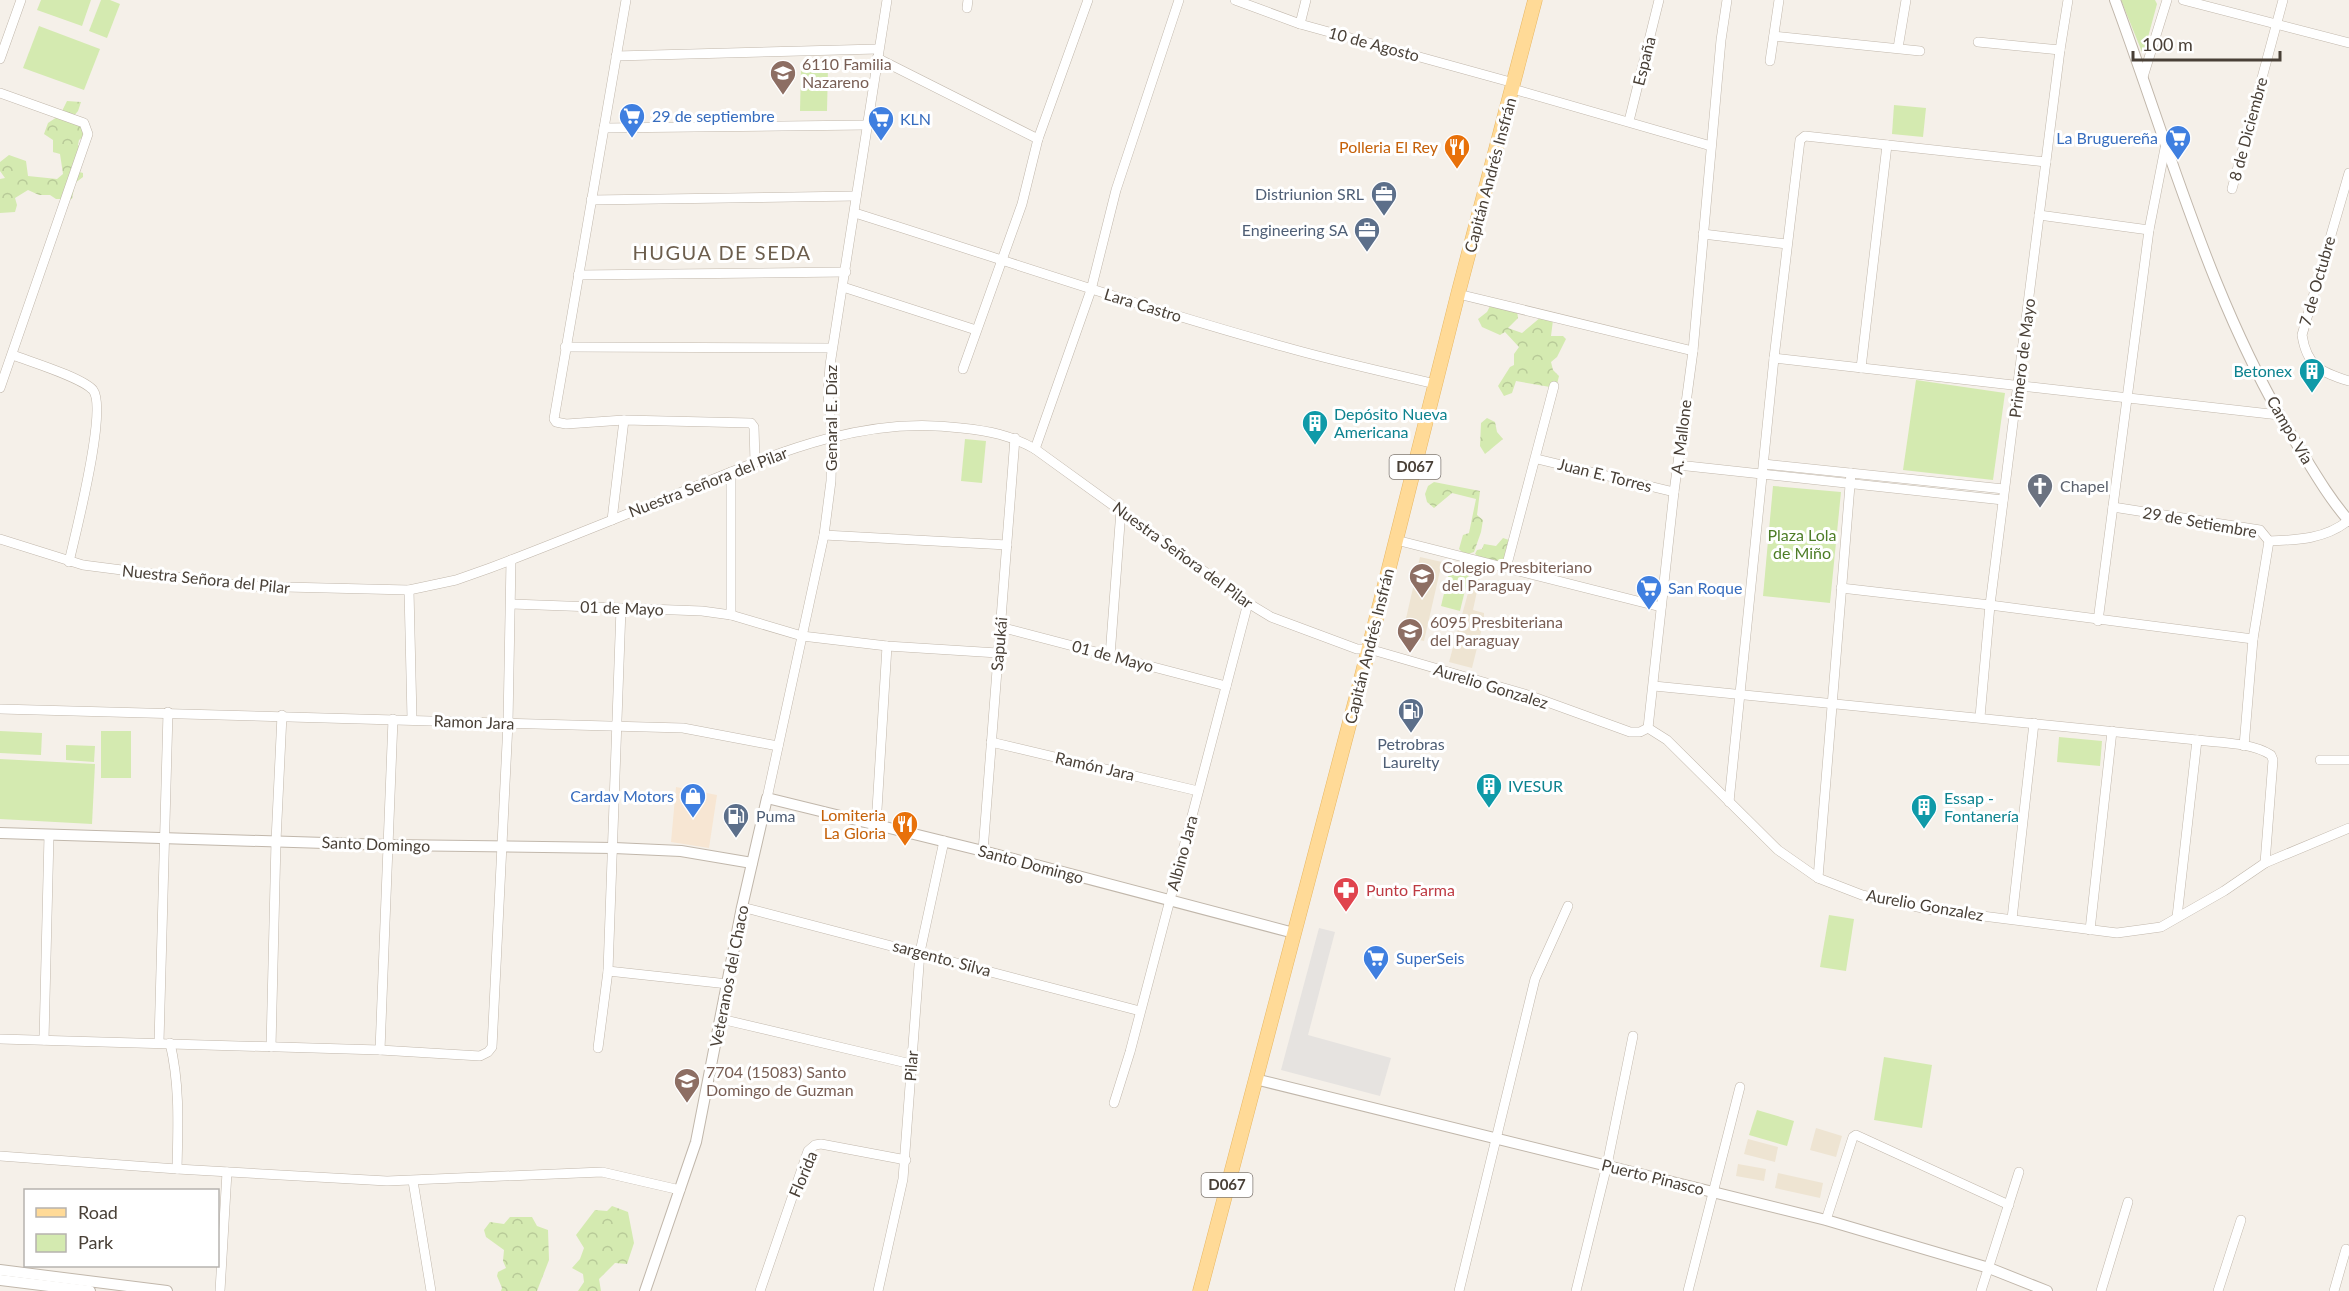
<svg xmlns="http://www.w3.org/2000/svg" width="2349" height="1291" font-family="Lato,sans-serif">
<defs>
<pattern id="forest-crowns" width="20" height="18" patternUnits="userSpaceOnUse" patternTransform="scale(1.5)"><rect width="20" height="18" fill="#d4eab0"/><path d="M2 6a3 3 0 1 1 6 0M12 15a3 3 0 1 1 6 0" fill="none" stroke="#b8ca98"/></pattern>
</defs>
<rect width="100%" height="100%" fill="#f5f0e9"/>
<polygon fill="#f7e6d3" points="676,787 717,795 709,848 671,842"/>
<g fill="#eee4d2">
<polygon points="1420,557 1442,562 1424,641 1402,636"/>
<polygon points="1473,575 1480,577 1473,610 1484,613 1484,617 1500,621 1498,627 1483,624 1472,668 1449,662"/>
<polygon points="1816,1128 1842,1136 1836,1157 1810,1150"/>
<polygon points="1748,1139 1778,1147 1775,1162 1744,1154"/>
<polygon points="1738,1164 1766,1169 1764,1181 1736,1176"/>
<polygon points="1778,1173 1823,1183 1820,1198 1775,1188"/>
</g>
<g fill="url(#forest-crowns)">
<polygon points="67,101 81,102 78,111 73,117 82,124 84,136 79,140 78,145 81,148 76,171 83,173 83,177 75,183 72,199 56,199 50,195 39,195 28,190 15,198 17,205 15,212 0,213 0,179 5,178 0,171 0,162 9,155 26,161 28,176 57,179 63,174 60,154 53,152 53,140 44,134 48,123 60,115"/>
<polygon points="1496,301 1504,310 1517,311 1518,318 1508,328 1522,333 1541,317 1553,320 1551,336 1563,336 1566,339 1557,357 1551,362 1553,370 1559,376 1557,384 1550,387 1516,381 1512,393 1504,396 1498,386 1510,367 1514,365 1514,354 1519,347 1505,332 1500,335 1482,327 1478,319 1487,312 1492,302"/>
<polygon points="1487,418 1495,422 1497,432 1503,439 1485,454 1480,446 1481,423"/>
<polygon points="1434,482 1480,491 1477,515 1483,520 1481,532 1474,552 1465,555 1459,549 1463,535 1469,533 1476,499 1452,493 1434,508 1427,502 1425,494 1428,486"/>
<polygon points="1503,538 1512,541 1504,561 1487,562 1475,554 1477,550 1482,549 1484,544 1496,546"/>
<polygon points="612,1206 628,1212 634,1243 627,1264 615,1263 599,1279 601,1291 578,1291 584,1282 583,1274 572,1268 580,1259 584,1248 576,1235 595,1210 607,1211"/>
<polygon points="510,1217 532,1217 537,1226 548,1230 549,1260 537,1291 501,1291 502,1288 497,1276 498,1272 506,1268 503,1261 504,1250 486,1237 484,1230 490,1222 504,1224"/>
</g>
<g fill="#d4eab0">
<polygon points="41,0 91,0 82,26 37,10"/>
<polygon points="101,0 110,0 120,4 107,38 89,31"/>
<polygon points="2121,0 2155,0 2157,4 2144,52 2142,52"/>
<polygon points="39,26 100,49 84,90 23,68"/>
<polygon points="801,67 828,68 827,111 800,111"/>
<polygon points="1894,105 1926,108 1923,137 1892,134"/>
<polygon points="1916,380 2005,393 1993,480 1903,470"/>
<polygon points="965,439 986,441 982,483 961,481"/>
<polygon points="1773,486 1841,492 1830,603 1763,596"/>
<polygon points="1450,569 1469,574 1460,611 1441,606"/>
<polygon points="0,731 42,733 41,755 0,753"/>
<rect x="101" y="731" width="30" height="47"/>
<polygon points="2059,737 2102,741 2100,766 2057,762"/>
<polygon points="66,745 95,746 94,762 66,760"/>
<polygon points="0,759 95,764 92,824 0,819"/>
<polygon points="1829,915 1854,919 1846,971 1820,967"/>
<polygon points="1884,1057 1932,1065 1922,1128 1874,1120"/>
<polygon points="1757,1110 1794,1121 1787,1146 1749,1135"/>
</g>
<polygon fill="#e6e3e0" points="1319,928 1335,932 1308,1035 1391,1058 1380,1096 1281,1070"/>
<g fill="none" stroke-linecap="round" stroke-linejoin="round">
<g stroke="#c1b7ab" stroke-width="10">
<g id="minor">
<polyline points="626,0 554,419 556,422 566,424 624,420 751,423 754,427 755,462"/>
<polyline points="1235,0 1300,24 1514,83"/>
<polyline points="2183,0 2349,43"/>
<polyline points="967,8 968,0"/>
<polyline points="1300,24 1306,0"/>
<polyline points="1774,36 1920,51"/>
<polyline points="1978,42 2060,50"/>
<polyline points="1898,48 1906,0"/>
<polyline points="616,56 878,49"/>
<polyline points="877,58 1038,139"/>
<polyline points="0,59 21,0"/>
<polyline points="1770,61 1779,0"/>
<polyline points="2143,77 2167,0"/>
<polyline points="1513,89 1711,146"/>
<polyline points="0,93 84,123 88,134 0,388"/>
<polyline points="1629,121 1659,0"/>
<polyline points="604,128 867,125"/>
<path d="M2349 173 2302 335C2307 367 2321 372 2349 381"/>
<polyline points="2232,189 2283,0"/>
<polyline points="591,200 856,196"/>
<path d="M855 213C998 258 1140 307 1285 347 1334 361 1385 372 1435 384"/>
<polyline points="2039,215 2149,230"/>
<polyline points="1703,234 1787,244"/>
<polyline points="578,275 846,272"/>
<polyline points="843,287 976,330"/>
<polyline points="1458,294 1693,351"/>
<polyline points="565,347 832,348"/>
<path d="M13 355C31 362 81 377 93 390 108 409 75 535 69 562"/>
<polyline points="1774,358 2279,415"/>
<polyline points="1861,368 1887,145"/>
<polyline points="963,369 1022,204 1038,139 1088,0"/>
<polyline points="1035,449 1091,290 1116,190 1179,0"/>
<polyline points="1537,459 1674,492"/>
<polyline points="1764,464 2004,489"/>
<polyline points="1678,465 2003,500"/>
<polyline points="731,472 731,615"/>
<path d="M2113 507 2260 530 2269 541C2298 540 2326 539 2349 520"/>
<polyline points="612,520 624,420"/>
<polyline points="824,535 1007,545"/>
<path d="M0 539 83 565 246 586 409 590 456 580 490 568C551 545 612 520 672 496 766 458 858 414 961 428 990 431 1010 435 1035 449L1248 603 1271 617 1357 649H1369L1528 695 1630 732H1640L1648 728 1667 740 1778 850 1818 878 1862 895 1927 909 2117 933 2161 927 2224 891 2265 863 2349 828"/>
<polyline points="1396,540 1661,607"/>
<polyline points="1506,568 1554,386"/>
<polyline points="1841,588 1990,605 2253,639"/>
<polyline points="409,590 412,719"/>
<polyline points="512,604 702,611 731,615 802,636 887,646 998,653"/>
<polyline points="2098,621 2149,230 2166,143"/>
<polyline points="1000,627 1226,686"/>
<polyline points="1110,656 1121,510"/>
<path d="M1654 686 2197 740C2221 743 2250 742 2271 755L2273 760 2265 863"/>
<polyline points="0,709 683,728 778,746"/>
<polyline points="1980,717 1990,605 2060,50 2068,0"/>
<polyline points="1648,728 1674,492 1693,351 1721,40 1727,0"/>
<polyline points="991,742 1198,791"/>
<polyline points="2244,746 2253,639 2269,541"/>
<polyline points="2320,760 2349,760"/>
<polyline points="767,798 824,535 831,481 832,436 828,394 830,365 887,0"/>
<polyline points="1729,802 1774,358 1800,140 1805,136 2046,162"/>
<polyline points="876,826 887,646"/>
<polyline points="983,851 1015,438"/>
<polyline points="1818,878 1851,473"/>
<polyline points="742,907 1140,1011"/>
<polyline points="2177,917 2197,740"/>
<polyline points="2012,919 2034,723"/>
<polyline points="2090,930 2112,731"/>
<polyline points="608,971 728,984"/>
<polyline points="721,1019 911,1064"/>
<polyline points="0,1039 380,1050 480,1056 488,1052 492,1047 508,723 511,560"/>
<polyline points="44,1040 49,835"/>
<polyline points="159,1042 168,712"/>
<path d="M170 1043C180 1085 178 1126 177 1169"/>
<polyline points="271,1047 276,841 282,715"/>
<polyline points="598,1048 608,971 621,608"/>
<polyline points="380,1050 393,719"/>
<polyline points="1114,1103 1130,1052 1248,603"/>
<polyline points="0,1156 177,1169 387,1181 602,1172 680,1190"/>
<polyline points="413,1181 431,1291"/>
<polyline points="1826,1220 1853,1137 1856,1135 2009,1205"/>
<polyline points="220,1291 227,1172"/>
<polyline points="760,1291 808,1151 815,1145 821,1144 906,1160"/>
<polyline points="878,1291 903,1179 920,952 944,841"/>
<polyline points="1459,1291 1535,979 1568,906"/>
<polyline points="1576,1291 1607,1165 1633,1036"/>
<polyline points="1688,1291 1740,1087"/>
<polyline points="1981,1291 2019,1172"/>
<polyline points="2101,1291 2128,1202"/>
<polyline points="2218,1291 2241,1220"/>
<polyline points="2334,1291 2346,1249"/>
</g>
</g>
<g stroke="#c1b7ab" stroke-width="12">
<g id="tertiary">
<path d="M2115 0C2171 152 2212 307 2298 446 2314 472 2329 498 2349 521"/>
<polyline points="0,833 388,845 614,848 681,851 752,863"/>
<polyline points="1255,1079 1826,1220 1989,1268 2047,1291"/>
<polyline points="0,1270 167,1291"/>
<polyline points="0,1280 90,1291"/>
<polyline points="645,1291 696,1142 742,907 767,798 983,851 1294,933"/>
</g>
</g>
<g stroke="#e8b763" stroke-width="15">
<polyline id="primary" points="1200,1291 1358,691 1458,294 1535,0"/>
</g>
<use href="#minor" stroke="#fff" stroke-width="9"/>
<use href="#tertiary" stroke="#fff" stroke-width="10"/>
<use href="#primary" stroke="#ffda97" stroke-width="14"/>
</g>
<defs>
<g id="school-pin" transform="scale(1.35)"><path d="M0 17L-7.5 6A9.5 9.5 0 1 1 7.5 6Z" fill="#8d6e63" stroke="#fff"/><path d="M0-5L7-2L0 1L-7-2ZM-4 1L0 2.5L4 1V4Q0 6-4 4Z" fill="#fff"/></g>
<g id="supermarket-pin" transform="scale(1.35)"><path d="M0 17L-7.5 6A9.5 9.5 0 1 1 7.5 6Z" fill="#3f7fe0" stroke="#fff"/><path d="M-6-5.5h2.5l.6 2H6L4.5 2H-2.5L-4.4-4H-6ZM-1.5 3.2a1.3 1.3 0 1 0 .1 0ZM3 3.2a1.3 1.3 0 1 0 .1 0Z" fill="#fff"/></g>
<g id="restaurant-pin" transform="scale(1.35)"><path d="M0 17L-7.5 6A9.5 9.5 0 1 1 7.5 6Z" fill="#e8710a" stroke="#fff"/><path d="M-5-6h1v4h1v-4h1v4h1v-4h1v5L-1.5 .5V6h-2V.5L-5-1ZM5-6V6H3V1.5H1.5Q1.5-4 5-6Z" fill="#fff"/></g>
<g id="office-pin" transform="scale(1.35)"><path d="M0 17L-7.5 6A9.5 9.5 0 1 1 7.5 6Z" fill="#5c6f8a" stroke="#fff"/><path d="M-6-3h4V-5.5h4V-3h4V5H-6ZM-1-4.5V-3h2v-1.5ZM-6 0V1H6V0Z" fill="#fff"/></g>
<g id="building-pin" transform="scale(1.35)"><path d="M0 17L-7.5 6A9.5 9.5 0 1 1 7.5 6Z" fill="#0f9aa8" stroke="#fff"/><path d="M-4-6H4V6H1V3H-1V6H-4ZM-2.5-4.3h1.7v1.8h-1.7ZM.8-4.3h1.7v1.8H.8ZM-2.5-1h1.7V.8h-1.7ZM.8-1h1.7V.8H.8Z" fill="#fff"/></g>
<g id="church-pin" transform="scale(1.35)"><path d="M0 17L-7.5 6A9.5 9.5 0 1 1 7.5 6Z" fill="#6b7280" stroke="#fff"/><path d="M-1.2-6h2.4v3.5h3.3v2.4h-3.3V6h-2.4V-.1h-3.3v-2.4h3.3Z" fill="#fff"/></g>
<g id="fuel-pin" transform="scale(1.35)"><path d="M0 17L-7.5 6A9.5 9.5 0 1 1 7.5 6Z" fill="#5c6f8a" stroke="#fff"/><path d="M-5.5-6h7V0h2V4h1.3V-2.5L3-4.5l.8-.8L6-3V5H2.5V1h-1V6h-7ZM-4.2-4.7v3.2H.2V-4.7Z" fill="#fff"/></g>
<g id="shop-pin" transform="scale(1.35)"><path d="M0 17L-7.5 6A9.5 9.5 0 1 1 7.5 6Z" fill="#3f7fe0" stroke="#fff"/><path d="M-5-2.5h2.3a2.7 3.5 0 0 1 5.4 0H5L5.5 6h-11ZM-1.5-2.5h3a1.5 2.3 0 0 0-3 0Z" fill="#fff"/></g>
<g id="pharmacy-pin" transform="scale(1.35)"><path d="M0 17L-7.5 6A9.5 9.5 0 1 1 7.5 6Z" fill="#e0444e" stroke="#fff"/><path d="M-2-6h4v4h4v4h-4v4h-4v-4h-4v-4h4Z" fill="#fff"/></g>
</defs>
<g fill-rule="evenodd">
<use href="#school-pin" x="783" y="73"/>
<use href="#supermarket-pin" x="632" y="116"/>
<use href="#supermarket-pin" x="881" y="119"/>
<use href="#supermarket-pin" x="2178" y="138"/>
<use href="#restaurant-pin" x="1457" y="147"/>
<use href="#office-pin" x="1384" y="194"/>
<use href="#office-pin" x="1367" y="230"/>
<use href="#building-pin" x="2312" y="371"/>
<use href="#building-pin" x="1315" y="423"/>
<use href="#church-pin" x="2040" y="486"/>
<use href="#school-pin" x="1422" y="576"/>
<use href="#supermarket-pin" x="1649" y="588"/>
<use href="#school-pin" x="1410" y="631"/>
<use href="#fuel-pin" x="1411" y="711"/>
<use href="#building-pin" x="1489" y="786"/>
<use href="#shop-pin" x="693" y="796"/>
<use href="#building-pin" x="1924" y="807"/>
<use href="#fuel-pin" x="736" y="816"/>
<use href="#restaurant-pin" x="905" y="824"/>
<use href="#pharmacy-pin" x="1346" y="890"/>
<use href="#supermarket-pin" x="1376" y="958"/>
<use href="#school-pin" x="687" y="1081"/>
</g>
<g text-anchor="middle" stroke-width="6" stroke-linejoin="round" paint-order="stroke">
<g fill="#fff" stroke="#807973" stroke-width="1.5">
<rect x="1389.5" y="455" width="51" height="24" rx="4.5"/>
<rect x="1201.5" y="1173" width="51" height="24" rx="4.5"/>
</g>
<g font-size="15" font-weight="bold" fill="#494037">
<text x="1415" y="472">D067</text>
<text x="1227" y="1190">D067</text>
</g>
<g font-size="16" fill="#494037" stroke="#fff">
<text transform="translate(1374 44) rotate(15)" y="6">10 de Agosto</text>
<text transform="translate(1644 61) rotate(-76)" y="6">España</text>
<text transform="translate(2248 129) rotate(-75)" y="6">8 de Diciembre</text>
<text transform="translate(1490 175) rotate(-75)" y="6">Capitán Andrés Insfrán</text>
<text transform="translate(2317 281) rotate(-74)" y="6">7 de Octubre</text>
<text transform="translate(1143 305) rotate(17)" y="6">Lara Castro</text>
<text transform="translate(2022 358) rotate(-83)" y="6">Primero de Mayo</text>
<text transform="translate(831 418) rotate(-90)" y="6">Genaral E. Díaz</text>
<text transform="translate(2290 430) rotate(60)" y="6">Campo Vía</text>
<text transform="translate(1681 437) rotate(-83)" y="6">A. Mallone</text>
<text transform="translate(1605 475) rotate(14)" y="6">Juan E. Torres</text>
<text transform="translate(708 482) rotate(-21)" y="6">Nuestra Señora del Pilar</text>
<text transform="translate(2200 522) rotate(10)" y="6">29 de Setiembre</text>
<text transform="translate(1183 555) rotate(36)" y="6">Nuestra Señora del Pilar</text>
<text transform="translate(206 579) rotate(6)" y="6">Nuestra Señora del Pilar</text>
<text transform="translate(622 608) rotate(2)" y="6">01 de Mayo</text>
<text transform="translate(999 644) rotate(-85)" y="6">Sapukái</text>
<text transform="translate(1369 646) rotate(-76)" y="6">Capitán Andrés Insfrán</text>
<text transform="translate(1113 656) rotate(15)" y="6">01 de Mayo</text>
<text transform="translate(1491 686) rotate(17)" y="6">Aurelio Gonzalez</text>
<text transform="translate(474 722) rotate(2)" y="6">Ramon Jara</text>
<text transform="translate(1095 766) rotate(13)" y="6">Ramón Jara</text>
<text transform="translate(376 844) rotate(2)" y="6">Santo Domingo</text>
<text transform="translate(1182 853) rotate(-75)" y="6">Albino Jara</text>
<text transform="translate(1031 864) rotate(15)" y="6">Santo Domingo</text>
<text transform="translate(1925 905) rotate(10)" y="6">Aurelio Gonzalez</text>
<text transform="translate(942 958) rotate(15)" y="6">sargento. Silva</text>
<text transform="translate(729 976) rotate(-79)" y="6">Veteranos del Chaco</text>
<text transform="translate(911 1066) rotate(-86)" y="6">Pilar</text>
<text transform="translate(803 1174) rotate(-67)" y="6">Florida</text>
<text transform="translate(1653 1177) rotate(14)" y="6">Puerto Pinasco</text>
</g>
<g font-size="16" fill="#785e54" stroke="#fff" text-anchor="start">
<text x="802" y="70">6110 Familia<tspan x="802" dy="18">Nazareno</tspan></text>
<text x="1442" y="573">Colegio Presbiteriano<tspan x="1442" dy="18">del Paraguay</tspan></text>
<text x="1430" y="628">6095 Presbiteriana<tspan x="1430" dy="18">del Paraguay</tspan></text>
<text x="706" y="1078">7704 (15083) Santo<tspan x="706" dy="18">Domingo de Guzman</tspan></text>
</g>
<g font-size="16" fill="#366cbe" stroke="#fff" text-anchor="start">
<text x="652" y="122">29 de septiembre</text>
<text x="900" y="125">KLN</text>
<text x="2158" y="144" text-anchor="end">La Bruguereña</text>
<text x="1668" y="594">San Roque</text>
<text x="674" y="802" text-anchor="end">Cardav Motors</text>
<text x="1396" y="964">SuperSeis</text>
</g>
<g font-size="16" fill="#c56008" stroke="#fff" text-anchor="end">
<text x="1438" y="153">Polleria El Rey</text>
<text x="886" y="821">Lomiteria<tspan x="886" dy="18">La Gloria</tspan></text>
</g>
<g font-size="16" fill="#4e5e75" stroke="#fff" text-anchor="end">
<text x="1364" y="200">Distriunion SRL</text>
<text x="1348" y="236">Engineering SA</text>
<text x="1411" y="750" text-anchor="middle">Petrobras<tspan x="1411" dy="18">Laurelty</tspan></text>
<text x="756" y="822" text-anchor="start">Puma</text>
</g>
<g font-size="16" fill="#0d838f" stroke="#fff" text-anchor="start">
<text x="2292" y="377" text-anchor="end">Betonex</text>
<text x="1334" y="420">Depósito Nueva<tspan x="1334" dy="18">Americana</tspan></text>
<text x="1508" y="792">IVESUR</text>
<text x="1944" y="804">Essap -<tspan x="1944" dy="18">Fontanería</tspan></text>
</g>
<g font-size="16" fill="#5b616d" stroke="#fff" text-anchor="start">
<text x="2060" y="492">Chapel</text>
</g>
<g font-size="16" fill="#4e7d27" stroke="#fff">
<text x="1802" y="541">Plaza Lola<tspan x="1802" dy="18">de Miño</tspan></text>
</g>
<g font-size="16" fill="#be3a42" stroke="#fff" text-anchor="start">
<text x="1366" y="896">Punto Farma</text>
</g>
<g font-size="20" letter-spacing="1.5" fill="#6c5e4d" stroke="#fff">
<text x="722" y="260">HUGUA DE SEDA</text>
</g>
</g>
<rect x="24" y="1189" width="195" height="78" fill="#ffffff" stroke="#b6b3af" stroke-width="1.5"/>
<rect x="36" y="1208" width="30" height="9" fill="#ffda97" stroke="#b6b3af" stroke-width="1.5"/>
<text x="78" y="1219" font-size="18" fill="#494037">Road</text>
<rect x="36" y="1234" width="30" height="18" fill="#d4eab0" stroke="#b6b3af" stroke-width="1.5"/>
<text x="78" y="1249" font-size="18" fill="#494037">Park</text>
<path d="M2133 51v9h147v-9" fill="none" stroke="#494037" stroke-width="3"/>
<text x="2142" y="51" font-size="18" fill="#494037" stroke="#ffffff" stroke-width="4.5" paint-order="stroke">100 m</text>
</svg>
